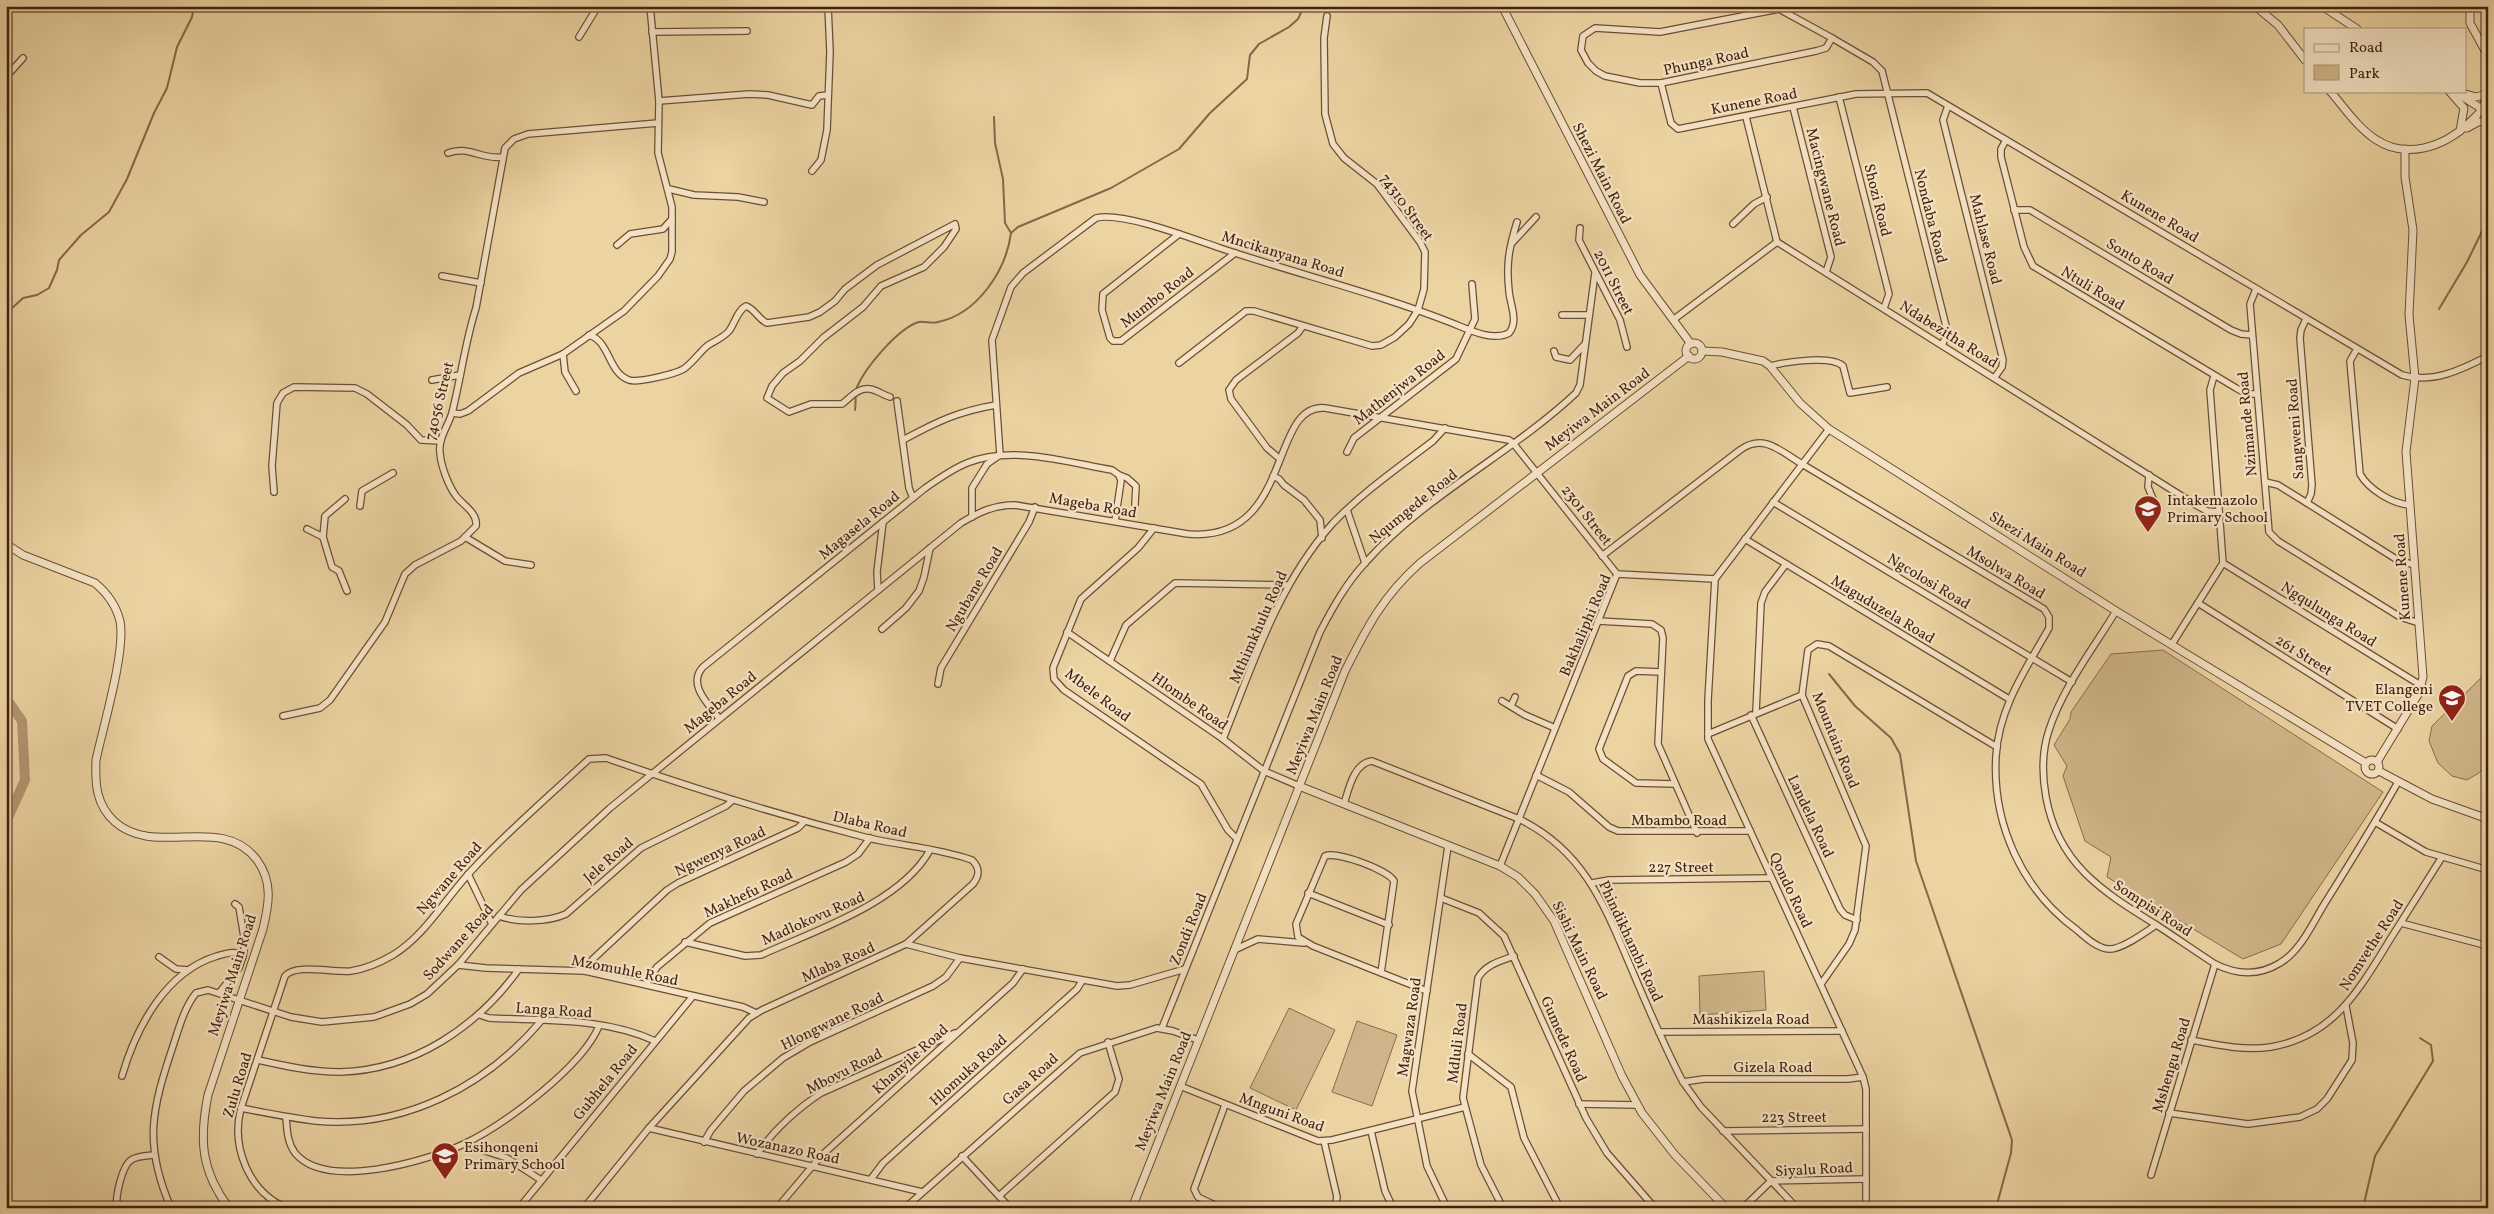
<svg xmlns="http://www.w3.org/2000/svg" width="2494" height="1214" font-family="Vollkorn,serif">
<rect width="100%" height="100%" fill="#ecd3a2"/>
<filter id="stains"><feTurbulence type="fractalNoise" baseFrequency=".004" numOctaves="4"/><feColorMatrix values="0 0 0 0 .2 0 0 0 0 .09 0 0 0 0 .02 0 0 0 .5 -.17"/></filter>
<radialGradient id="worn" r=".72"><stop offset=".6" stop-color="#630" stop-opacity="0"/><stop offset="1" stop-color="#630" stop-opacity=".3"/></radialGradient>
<g fill="#cfb589" stroke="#896b4c">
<polygon points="2163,650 2383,792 2281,944 2243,959 2107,877 2111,857 2085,841 2063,776 2067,766 2054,745 2070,719 2071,712 2111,654"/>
<polygon points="2488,671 2488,764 2479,773 2467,780 2452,776 2438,763 2429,741 2432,726"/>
<polygon points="1764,971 1766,1010 1700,1015 1699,976"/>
<polygon points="1289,1008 1335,1030 1296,1110 1250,1088"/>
<polygon points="1357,1021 1397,1035 1372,1106 1332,1092"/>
</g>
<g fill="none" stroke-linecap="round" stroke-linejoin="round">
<g stroke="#86674a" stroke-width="2">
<polyline points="994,117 995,143 1003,179 1005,223 1011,233"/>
<polyline points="2439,309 2467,262 2488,219"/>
<polyline points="6,325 10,310 23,298 37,295 49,288 57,270 59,260 81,235 109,212 127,179 154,113 167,88 177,47 192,17 194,6"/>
<path d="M855 410C856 403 855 393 857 387 865 368 898 328 919 322 925 321 932 324 938 322 977 314 1006 271 1011 233L1018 227 1111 188 1179 149 1210 113 1247 79 1250 55 1259 44 1289 27 1298 19 1304 6"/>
<polyline points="1829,674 1855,706 1891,738 1900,754 1916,861 2012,1140 2011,1153 1996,1208"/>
<polyline points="2363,1208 2375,1156 2433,1061 2431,1045 2420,1038"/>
</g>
<polyline stroke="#b39670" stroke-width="10" points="6,698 22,721 25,780 6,822"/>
<g stroke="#6d4e34" stroke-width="8">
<g id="minor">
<polygon points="1779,9 1832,38 1826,48 1816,51 1661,83 1640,83 1605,76 1596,71 1588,63 1581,50 1583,36 1595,28 1660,32"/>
<polyline points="652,32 747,31"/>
<polyline points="579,37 598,6"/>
<polyline points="1832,38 1873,62 1882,71 1946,326 1947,334 1942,345"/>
<polyline points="6,77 23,58"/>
<path d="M1661 83 1671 123 1678 129 1856 94 1927 93 2402 375C2432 384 2461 370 2488 356"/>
<polyline points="1839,97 1889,294 1884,308"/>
<polyline points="659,101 749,94 768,95 812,105 819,96 828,95"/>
<polyline points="1948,106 1943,120 2003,360 2002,367 1995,377"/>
<polyline points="1793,107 1831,257 1826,272"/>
<polyline points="1746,117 1777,242"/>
<polyline points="2006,140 2001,149 2001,157 2024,247 2033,266 2236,388 2247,394 2257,394"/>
<path d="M448 153C467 145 483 160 502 157"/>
<polyline points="812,171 821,160 827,130 830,52 828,6"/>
<polyline points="669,189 694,195 738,197 764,202"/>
<polyline points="2014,210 2030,210 2231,330 2241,334 2252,335"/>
<polyline points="1733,224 1754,204 1767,197"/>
<polyline points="1580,228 1579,240 1620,320 1627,347"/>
<polyline points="1179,234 1103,294 1102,310 1110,338 1113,341 1121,341 1235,253"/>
<polyline points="1512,243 1536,217"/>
<polyline points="617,245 630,234 663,229 672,219"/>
<polyline points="442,276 481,283"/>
<polyline points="2256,289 2250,304 2269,532 2278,541 2400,617 2419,623"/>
<polyline points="1562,315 1589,315"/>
<polyline points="2306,319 2301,330 2300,338 2312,485 2311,494 2307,503 2396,559 2414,565"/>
<polyline points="1673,320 1777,242 2196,505 2207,511 2219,512"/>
<path d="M589 335C610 341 608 373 629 380 637 383 677 374 685 368 693 362 699 353 707 346 714 341 723 338 729 331 735 323 737 311 746 306 755 309 758 319 767 323L809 317 820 312 835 301 845 289 877 265 955 224 956 229 944 247 924 267 881 286 863 307 823 338 800 361 783 373 772 386 767 398 789 412 811 404H842C850 398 858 387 870 389 877 390 883 395 890 397"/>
<path d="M2357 349 2350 361 2360 474C2369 490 2393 504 2410 505"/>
<polyline points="1554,351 1556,357 1570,360 1585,344"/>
<polyline points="563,354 565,372 576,391"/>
<polyline points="1179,363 1246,311 1254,311 1372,346 1381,345 1395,337 1409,324 1418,310 1424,289 1425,252 1420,242 1377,184 1344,158 1333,144 1325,114 1324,38 1327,16"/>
<path d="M1770 366C1785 362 1831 355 1843 366L1850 393 1887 387"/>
<polyline points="432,380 460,375"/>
<polyline points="897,401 909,488 913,498"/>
<polyline points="452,413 460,414 468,411 519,373 563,354 624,311 658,276 670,259 672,252 672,207 658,153 659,101 650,6"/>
<path d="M903 440C936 422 959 411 996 405"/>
<polyline points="1347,452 1354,438 1456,359 1475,319 1472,284"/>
<polyline points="1280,459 1267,448 1231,399 1229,390 1236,380 1298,333 1303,326"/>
<polyline points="1119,475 1127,478 1136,486 1135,504"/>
<polyline points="2149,475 2148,487 2156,506"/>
<polyline points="1273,476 1279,479 1284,485 1304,500 1320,520 1322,538"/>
<polyline points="2265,482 2278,485 2307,503"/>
<polyline points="274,492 272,466 277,403 283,393 294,387 355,388 367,394 407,425 421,440 440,441"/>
<polyline points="1773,502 2072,682"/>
<polyline points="360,506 362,491 393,473"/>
<polyline points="1347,510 1365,563"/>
<path d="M972 517V488L987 464 1000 455 992 340 1011 287 1023 273 1096 218C1122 211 1193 239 1220 248 1297 274 1376 293 1452 323 1467 329 1493 342 1509 333 1519 321 1510 305 1509 291 1506 264 1509 248 1517 222"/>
<polyline points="1154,528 1138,548 1081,599 1053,668 1054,679 1064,690 1201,784 1228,830 1237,839"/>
<polyline points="307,529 323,537 332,567 339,571 347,591"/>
<polyline points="323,537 325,516 345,499"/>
<polyline points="465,537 505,561 531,565"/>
<polyline points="1745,539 2009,699"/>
<path d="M1602 556 1740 450C1764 433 1780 451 1802 464L2044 609 2049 617V628C2026 669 1999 707 1996 756 1992 824 2022 890 2077 930 2085 937 2098 949 2109 949 2121 950 2146 932 2156 925"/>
<polyline points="2223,563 2422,686"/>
<polyline points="1715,579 1708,700 1708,739 1863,1077 1866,1089 1866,1208"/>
<polyline points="878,590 877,572 883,522"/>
<polyline points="2198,603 2398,729"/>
<path d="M2116 611C2093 649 2063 687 2049 730 2042 751 2042 775 2046 797 2058 864 2102 891 2155 924 2175 937 2195 951 2215 964 2237 975 2259 976 2280 963 2301 951 2313 922 2325 903 2350 863 2375 823 2398 782"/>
<polyline points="1598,621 1652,624 1661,630 1663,638 1658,744 1697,833"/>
<polyline points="882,629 906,608 919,591 924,577 930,548"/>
<polyline points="1067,632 1223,739 1264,771 1299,786"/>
<polyline points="2172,644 2223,563 2210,390 2214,376"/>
<polyline points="1110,661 1126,625 1175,583 1288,585"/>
<polyline points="1661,672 1636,671 1628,676 1599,749 1603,759 1636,783 1674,784"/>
<polyline points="938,684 941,668 1029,522 1035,507"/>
<polyline points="1502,701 1525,715 1555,728"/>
<polyline points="1511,706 1515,697"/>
<polyline points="1756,712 1761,603 1765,592 1786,564"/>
<polyline points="1751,715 1840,909 1845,915 1857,920"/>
<path d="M283 716 320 708 330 700 385 622 405 574 415 565 461 541 476 526C478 513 463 505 456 496 448 485 441 466 440 453 438 439 448 426 452 413 461 378 465 342 476 308L505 148 514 139 528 134 658 123"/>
<path d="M719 718C708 704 687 684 703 667L924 489C938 479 952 469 967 463 1012 445 1066 462 1112 470L1119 475 1121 481 1115 521"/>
<polyline points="1708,734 1802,695"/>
<path d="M1223 739C1253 664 1278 584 1333 523 1363 492 1399 467 1433 441L1445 428"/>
<polyline points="1536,775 1569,792 1609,827 1618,831 1750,831"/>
<path d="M1344 804C1349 788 1354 763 1372 761L1519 819C1585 851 1605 907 1632 970 1648 1008 1664 1046 1683 1082L1701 1107 1797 1208"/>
<polyline points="2375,822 2426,852 2488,870"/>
<polyline points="1500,866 1617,574 1715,579 1829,429"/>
<polyline points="468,874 492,924"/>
<polyline points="1592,883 1609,880 1771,878"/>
<polyline points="1308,893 1389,925"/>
<polyline points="1441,898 1479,913 1504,936 1586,1118 1607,1153 1655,1208"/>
<polyline points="235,904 239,907 245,943 243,956"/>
<path d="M499 916C518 923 548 922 566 914L641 848 726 806 733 800"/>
<polyline points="2401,923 2488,946"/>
<path d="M685 942 745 956 761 955C814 931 901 903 930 850"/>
<polyline points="1234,950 1258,939 1304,943"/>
<polyline points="159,957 176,969 188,970"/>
<polyline points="458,965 486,968 585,971 743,1007 756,1013"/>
<polyline points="585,971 593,959 667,890 678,883 798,828 805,821"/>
<path d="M1381 973 1394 881C1388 870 1337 851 1325 856L1296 924 1298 937 1313 946 1427 991"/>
<polyline points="646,984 657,967 710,923 846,862 858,854 870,838"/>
<polyline points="1821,984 1849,944 1855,930 1866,846 1802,695 1808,650 1817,644 1829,646 1997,747"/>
<path d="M480 1015 489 1018C543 1021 604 1017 655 1041"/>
<path d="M1162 1028 1320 632C1333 607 1347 582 1366 562 1426 495 1511 454 1576 393L1580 385 1595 273"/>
<polyline points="1659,1032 1842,1031"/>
<path d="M2191 1040C2217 1045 2245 1051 2271 1047 2335 1036 2360 988 2391 938 2408 911 2425 884 2442 857"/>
<polyline points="1468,1054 1511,1087 1524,1138 1560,1208"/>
<path d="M258 1060C285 1066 312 1072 340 1072 414 1070 477 1027 519 969"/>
<path d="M122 1076C136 1028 165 972 217 956 225 954 235 950 243 956L239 968 219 993"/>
<polyline points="1683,1082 1704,1079 1848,1079 1863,1077"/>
<polyline points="1180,1086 1318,1141 1332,1140 1465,1107"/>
<polyline points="1579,1104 1637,1105"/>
<path d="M241 1108C266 1113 291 1118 316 1121 404 1129 486 1086 541 1021"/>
<polyline points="2169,1113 2248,1124 2300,1117 2317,1109 2327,1099 2352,1060 2353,1043 2346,1006"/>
<path d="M286 1117C287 1129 287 1142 295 1153 326 1191 427 1161 464 1144 504 1125 582 1067 599 1026"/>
<polyline points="649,1128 922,1192"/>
<polyline points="1371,1131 1385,1191 1393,1208"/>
<polyline points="1723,1131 1866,1129"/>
<polyline points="1324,1141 1337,1197 1335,1208"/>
<polyline points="704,1142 711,1130 744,1091 783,1058 810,1042 933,986 946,977 960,958"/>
<polyline points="464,1144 507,1158 541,1180"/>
<path d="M757 1154C774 1130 797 1109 821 1093L955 1033"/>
<polyline points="962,1156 1010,1208"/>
<polyline points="2151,1175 2215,964"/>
<polyline points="871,1179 883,1163 1077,989 1082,981"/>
<polyline points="999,1196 1115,1092 1119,1079 1108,1042"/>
<path d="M117 1208C115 1197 122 1166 131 1160 137 1156 147 1156 154 1155"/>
<path d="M171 1208C143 1144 152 1109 173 1046 179 1028 184 1008 196 993L208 990 291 1017 322 1022 374 1017 410 1004 427 994 458 965 521 890 610 808 961 523C979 512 994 505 1015 505L1188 534C1294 543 1268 403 1325 408L1509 440 1513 443 1617 574"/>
<path d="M287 1208C248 1192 231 1146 241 1108L285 976C296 963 333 973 351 971 365 969 381 962 393 955 426 935 447 896 473 869 509 830 550 795 589 759L606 758C692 788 779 815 868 838 902 846 938 848 972 860 980 868 980 875 973 884L906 944"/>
<polyline points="519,1208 693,996"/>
<polyline points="584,1208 649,1128 749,1018 762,1010 906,944 960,958 1117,986 1130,985 1185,969"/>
<polyline points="777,1208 821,1156 1013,983 1023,969"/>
<polyline points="905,1208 1080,1053 1157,1028 1173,1031 1198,1040"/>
<polyline points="1221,1208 1198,1197 1194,1189 1225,1105"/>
<polyline points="1447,1208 1427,1166 1412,1091 1448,846"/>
<path d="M1503 1208 1481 1165 1463 1098 1478 978C1486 964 1501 961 1514 956"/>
<polyline points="1743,1208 1771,1181 1866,1179"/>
</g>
</g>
<g stroke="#6d4e34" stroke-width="9">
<g id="tertiary">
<polyline points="1502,6 1640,275 1691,344"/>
<polyline points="2255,6 2278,25 2305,60"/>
<polyline points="2322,6 2357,29"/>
<polyline points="2470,6 2470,23 2488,56"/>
<path d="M2330 91C2344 107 2357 127 2375 139 2406 160 2444 147 2469 123 2473 119 2479 114 2482 109 2485 104 2486 96 2488 90"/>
<polyline points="2449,91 2464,108 2460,131"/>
<polyline points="2454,91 2488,113"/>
<polyline points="2462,93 2476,97 2487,94"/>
<polyline points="2467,128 2478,122 2488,121"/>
<circle cx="1694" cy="351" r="8"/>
<polyline points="1702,351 1722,352 1763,361 1770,366 1800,403 1829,429 2116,611 2366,763"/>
<path d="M6 544 23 555 95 583C107 593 116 605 120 621 126 651 103 727 96 760 95 784 96 805 115 822 156 858 222 813 257 860 273 882 269 904 263 929L208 1095C199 1140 201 1171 229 1208"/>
<circle cx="2372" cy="767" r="7"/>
<polyline points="2377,762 2419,693 2423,677 2406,452 2415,378 2409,315 2413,230 2405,177 2405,149"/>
<polyline points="2379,771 2432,799 2488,819"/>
<polyline points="1299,786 1500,866 1518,877 1535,894 1554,921 1622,1076 1642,1113 1675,1155 1726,1208"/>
<path d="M1132 1208 1345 671C1367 627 1383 596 1420 563L1689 356"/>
</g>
</g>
<use href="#minor" stroke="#f3e2c3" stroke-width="5.5"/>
<use href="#tertiary" stroke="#f3e2c3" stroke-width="7"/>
</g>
<defs>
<g id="school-pin" transform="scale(1.4375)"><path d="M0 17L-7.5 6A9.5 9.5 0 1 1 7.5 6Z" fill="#8f2418" stroke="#f3e2c3"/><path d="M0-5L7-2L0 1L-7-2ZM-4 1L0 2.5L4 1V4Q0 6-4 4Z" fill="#fff"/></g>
<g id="university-pin" transform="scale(1.4375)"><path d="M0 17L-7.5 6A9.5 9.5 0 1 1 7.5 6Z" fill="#8f2418" stroke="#f3e2c3"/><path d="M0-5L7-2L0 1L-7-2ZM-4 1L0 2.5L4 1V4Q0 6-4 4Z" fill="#fff"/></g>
</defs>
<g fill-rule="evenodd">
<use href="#school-pin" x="2148" y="509"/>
<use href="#university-pin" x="2452" y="698"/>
<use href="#school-pin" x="445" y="1156"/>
</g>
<g text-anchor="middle" stroke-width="4.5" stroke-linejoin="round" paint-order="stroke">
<g font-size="15" fill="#432110" stroke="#f3e2c3">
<text transform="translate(1706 61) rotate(-12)" y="5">Phunga Road</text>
<text transform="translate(1754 101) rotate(-11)" y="5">Kunene Road</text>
<text transform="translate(1602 173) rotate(63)" y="5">Shezi Main Road</text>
<text transform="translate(1826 187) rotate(76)" y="5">Macingwane Road</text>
<text transform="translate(1878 200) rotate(76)" y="5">Shozi Road</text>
<text transform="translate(1407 207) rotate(54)" y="5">74310 Street</text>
<text transform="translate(1931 216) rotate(76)" y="5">Nondaba Road</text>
<text transform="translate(2160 216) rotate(31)" y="5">Kunene Road</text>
<text transform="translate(1986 239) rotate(76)" y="5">Mahlase Road</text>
<text transform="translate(1283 254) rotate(17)" y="5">Mncikanyana Road</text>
<text transform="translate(2140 261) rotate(31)" y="5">Sonto Road</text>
<text transform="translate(1614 282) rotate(63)" y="5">2011 Street</text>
<text transform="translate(2093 288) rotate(31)" y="5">Ntuli Road</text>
<text transform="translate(1157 297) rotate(-38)" y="5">Mumbo Road</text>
<text transform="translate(1949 334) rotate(32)" y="5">Ndabezitha Road</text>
<text transform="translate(1399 387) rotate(-38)" y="5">Mathenjwa Road</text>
<text transform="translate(439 401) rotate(-76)" y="5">74056 Street</text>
<text transform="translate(1597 409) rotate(-37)" y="5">Meyiwa Main Road</text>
<text transform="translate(2247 424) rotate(-95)" y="5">Nzimande Road</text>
<text transform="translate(2295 429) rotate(-94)" y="5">Sangweni Road</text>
<text transform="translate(1093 505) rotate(10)" y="5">Mageba Road</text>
<text transform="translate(1413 506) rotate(-39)" y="5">Nqumgede Road</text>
<text transform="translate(1587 515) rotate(52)" y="5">2301 Street</text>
<text transform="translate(859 525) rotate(-39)" y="5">Magasela Road</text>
<text transform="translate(2038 544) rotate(32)" y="5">Shezi Main Road</text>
<text transform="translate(2006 572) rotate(31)" y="5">Msolwa Road</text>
<text transform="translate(2402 577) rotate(-94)" y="5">Kunene Road</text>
<text transform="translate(1929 581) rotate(31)" y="5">Ngcolosi Road</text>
<text transform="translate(974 589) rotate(-59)" y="5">Ngubane Road</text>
<text transform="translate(1883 609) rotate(31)" y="5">Maguduzela Road</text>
<text transform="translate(2329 614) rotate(32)" y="5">Ngqulunga Road</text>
<text transform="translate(1585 625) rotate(-67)" y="5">Bakhaliphi Road</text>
<text transform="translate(1258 627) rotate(-66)" y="5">Mthimkhulu Road</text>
<text transform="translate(2304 655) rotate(32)" y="5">261 Street</text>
<text transform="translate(1098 695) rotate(37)" y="5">Mbele Road</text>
<text transform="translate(1190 701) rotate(35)" y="5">Hlombe Road</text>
<text transform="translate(720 702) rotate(-39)" y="5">Mageba Road</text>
<text transform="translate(1314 715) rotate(-68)" y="5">Meyiwa Main Road</text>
<text transform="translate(1836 740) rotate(68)" y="5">Mountain Road</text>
<text transform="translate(1811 816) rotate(65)" y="5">Landela Road</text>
<text x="1679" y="825">Mbambo Road</text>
<text transform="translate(870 824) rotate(13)" y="5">Dlaba Road</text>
<text transform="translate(720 851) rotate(-25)" y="5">Ngwenya Road</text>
<text transform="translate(608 860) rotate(-41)" y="5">Jele Road</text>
<text x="1681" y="872">227 Street</text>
<text transform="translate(449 878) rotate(-49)" y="5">Ngwane Road</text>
<text transform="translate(1791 890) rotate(65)" y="5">Qondo Road</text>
<text transform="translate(748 893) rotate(-25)" y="5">Makhefu Road</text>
<text transform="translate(2153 908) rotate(33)" y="5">Sompisi Road</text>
<text transform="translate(813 918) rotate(-24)" y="5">Madlokovu Road</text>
<text transform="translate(1188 929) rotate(-68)" y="5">Zondi Road</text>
<text transform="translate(1631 941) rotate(65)" y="5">Phindikhambi Road</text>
<text transform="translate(458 942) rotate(-48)" y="5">Sodwane Road</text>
<text transform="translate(2371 945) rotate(-57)" y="5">Nomvethe Road</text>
<text transform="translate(1580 950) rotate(64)" y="5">Sishi Main Road</text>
<text transform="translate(838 962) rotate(-24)" y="5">Mlaba Road</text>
<text transform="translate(625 970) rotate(11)" y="5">Mzomuhle Road</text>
<text transform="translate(232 975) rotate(-72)" y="5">Meyiwa Main Road</text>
<text transform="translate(554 1010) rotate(4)" y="5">Langa Road</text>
<text x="1751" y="1024">Mashikizela Road</text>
<text transform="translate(832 1021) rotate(-26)" y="5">Hlongwane Road</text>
<text transform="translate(1409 1027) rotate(-82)" y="5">Magwaza Road</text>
<text transform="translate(1564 1039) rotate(66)" y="5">Gumede Road</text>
<text transform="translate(1457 1043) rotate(-83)" y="5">Mdluli Road</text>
<text transform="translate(910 1059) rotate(-42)" y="5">Khanyile Road</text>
<text transform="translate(2171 1065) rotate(-73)" y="5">Mshengu Road</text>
<text x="1773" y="1072">Gizela Road</text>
<text transform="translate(968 1070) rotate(-42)" y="5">Hlomuka Road</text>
<text transform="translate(844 1071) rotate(-27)" y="5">Mbovu Road</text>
<text transform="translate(1030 1079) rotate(-42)" y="5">Gasa Road</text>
<text transform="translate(605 1082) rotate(-51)" y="5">Gubhela Road</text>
<text transform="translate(237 1085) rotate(-73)" y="5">Zulu Road</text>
<text transform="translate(1163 1091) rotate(-68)" y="5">Meyiwa Main Road</text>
<text transform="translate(1282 1112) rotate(20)" y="5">Mnguni Road</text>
<text x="1794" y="1122">223 Street</text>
<text transform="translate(788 1148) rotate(12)" y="5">Wozanazo Road</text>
<text transform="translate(1814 1169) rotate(-3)" y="5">Siyalu Road</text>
</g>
<g font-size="15" fill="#432110" stroke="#f3e2c3" text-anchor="start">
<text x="2167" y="505">Intakemazolo<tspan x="2167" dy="17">Primary School</tspan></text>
<text x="2433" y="694" text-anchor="end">Elangeni<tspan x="2433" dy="17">TVET College</tspan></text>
<text x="464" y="1152">Esihonqeni<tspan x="464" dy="17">Primary School</tspan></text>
</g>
</g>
<rect width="2494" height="1214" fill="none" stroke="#ecd3a2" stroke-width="25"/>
<rect x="8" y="8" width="2479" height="1199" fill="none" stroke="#432110" stroke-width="2.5"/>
<rect x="12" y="12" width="2469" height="1189" fill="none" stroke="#432110"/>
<rect x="2304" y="28" width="162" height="65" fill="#f3e2c3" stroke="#ad957b"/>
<rect x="2314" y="44" width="25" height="8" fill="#f3e2c3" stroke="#ad957b"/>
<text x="2349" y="52" font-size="15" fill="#432110">Road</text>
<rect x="2314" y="65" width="25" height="15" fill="#cfb589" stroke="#ad957b"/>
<text x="2349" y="78" font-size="15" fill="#432110">Park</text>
<rect width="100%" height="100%" filter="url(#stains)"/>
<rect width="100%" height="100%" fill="url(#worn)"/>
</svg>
